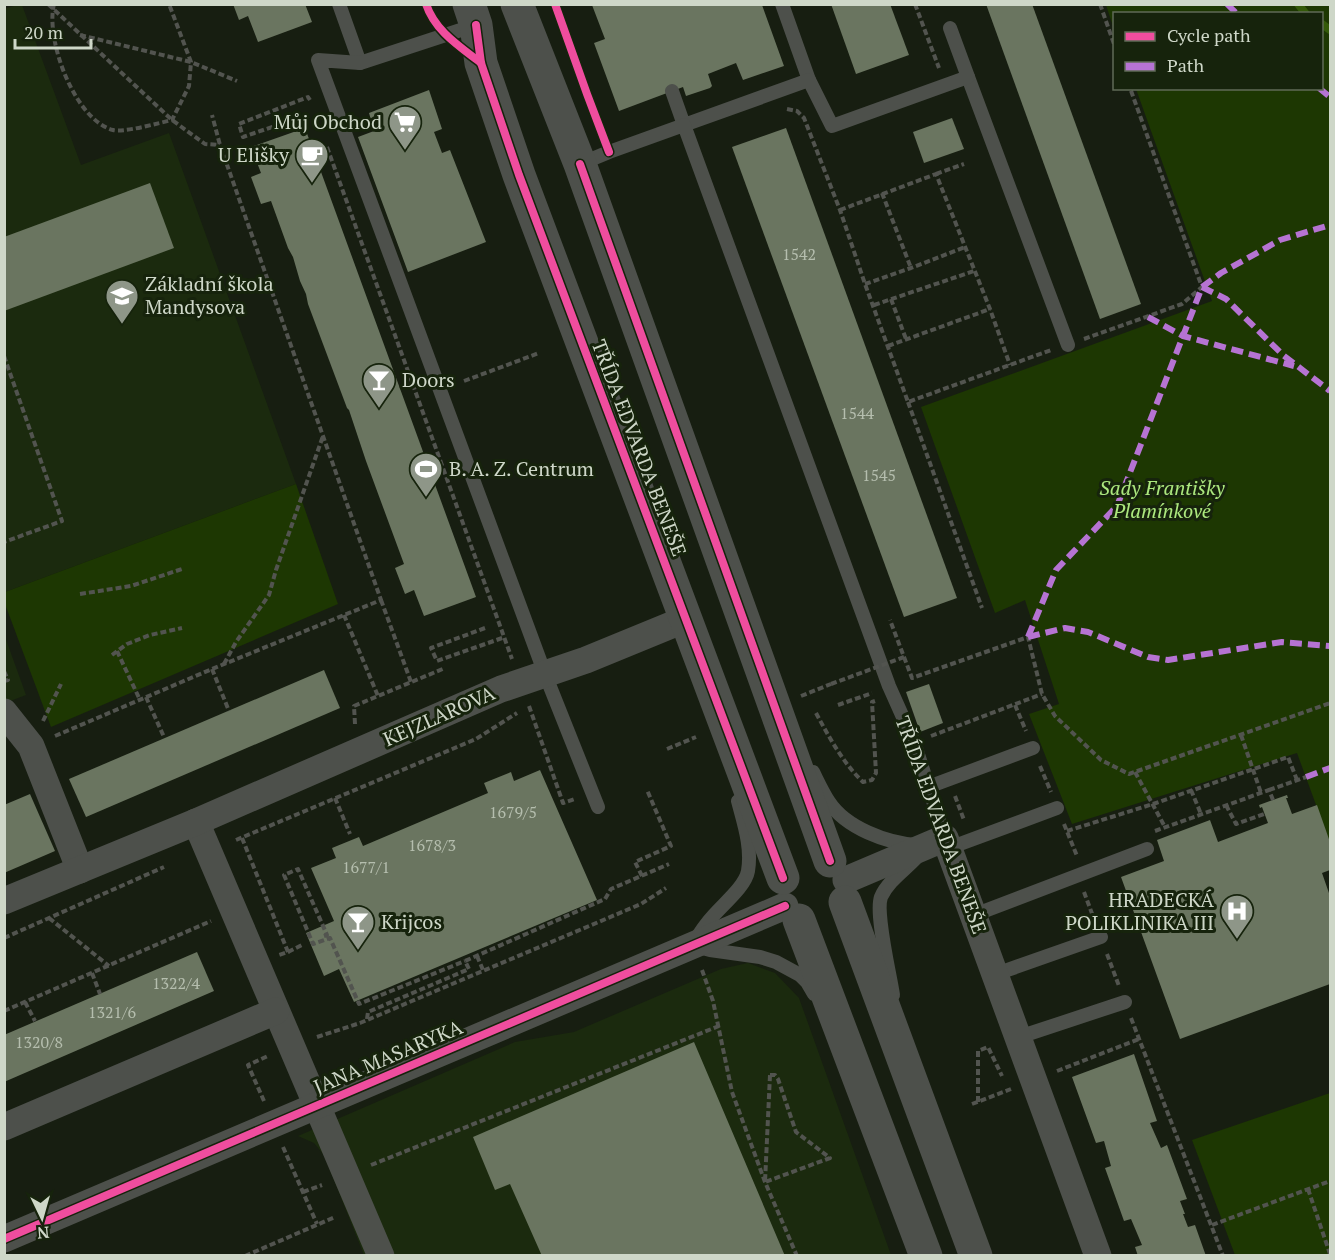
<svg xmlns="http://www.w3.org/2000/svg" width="1335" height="1260" font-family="'PT Serif',serif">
<rect width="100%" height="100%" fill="#171e11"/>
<g fill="#1b2a0e">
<polygon points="17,5 22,5 81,165 169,133 296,484 5,592 4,9"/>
<polygon points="4,634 26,695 5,703 4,703"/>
<polygon points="748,963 775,973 799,998 891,1255 364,1255 324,1155 314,1143 298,1136 515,1042 574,1032 721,969"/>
</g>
<g fill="#1d3702">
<polygon points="1106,5 1330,5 1330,843 1297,753 1072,824 1029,714 1059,704 1025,600 995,613 921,407 1212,301 1136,89 1322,88 1322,14 1114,14 1114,29"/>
<polygon points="296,484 338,604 51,727 5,604 5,592"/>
<polygon points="1330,1093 1330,1255 1235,1255 1192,1140"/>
</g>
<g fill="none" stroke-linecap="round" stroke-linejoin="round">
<g stroke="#345a09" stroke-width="8">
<polyline points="1298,4 1306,14"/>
<polyline points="1322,24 1330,30"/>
</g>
</g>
<g fill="#6a7560">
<polygon points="233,4 305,4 312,22 258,42 248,16 239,20"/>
<polygon points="831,4 890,4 909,55 856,74"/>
<polygon points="986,4 1032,4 1141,304 1100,319"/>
<polygon points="592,5 762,5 784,66 743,80 736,63 708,74 712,86 710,88 686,96 683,87 619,111 594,43 605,39"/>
<polygon points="429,90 442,129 434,132 442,153 450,150 486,242 408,272 358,137 374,131 369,113"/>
<polygon points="952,118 964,149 924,163 913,132"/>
<polygon points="305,128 476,597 424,616 414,590 405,594 395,568 404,564 366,461 349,410 347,408 308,304 306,294 300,281 293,257 288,248 271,201 261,204 251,177 261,173 251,147"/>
<polygon points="786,128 957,598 904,617 732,147"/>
<polygon points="150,183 174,248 4,311 4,237"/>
<polygon points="324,670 340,708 86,817 69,779"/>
<polygon points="929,684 943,723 920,732 906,692"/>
<polygon points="540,770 597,900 354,1002 339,969 324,976 306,933 334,921 311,868 336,858 332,848 359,837 363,846 488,793 484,783 511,772 514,781"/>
<polygon points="30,794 55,851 4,873 4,805"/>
<polygon points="1287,795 1288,798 1286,798 1292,814 1317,805 1330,842 1330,870 1322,873 1330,896 1330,984 1180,1039 1121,877 1164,861 1157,840 1210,820 1218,842 1268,823 1262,807 1260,808 1259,805"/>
<polygon points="197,952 214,991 4,1082 4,1035"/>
<polygon points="694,1042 785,1256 542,1256 510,1184 495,1190 473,1137"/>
<polygon points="1134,1054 1157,1121 1150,1123 1161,1148 1167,1145 1187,1199 1180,1201 1185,1214 1183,1214 1188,1227 1195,1225 1206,1256 1138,1256 1135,1247 1142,1245 1131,1219 1124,1221 1105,1168 1111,1166 1104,1141 1096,1143 1072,1077"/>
</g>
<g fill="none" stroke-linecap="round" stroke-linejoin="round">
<g stroke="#52544f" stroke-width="4" stroke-dasharray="6 3" stroke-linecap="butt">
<polyline points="48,4 172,120 205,144 220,145"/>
<path d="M54 4C45 40 75 120 113 130 123 133 159 123 172 120L189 86 191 62 169 4"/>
<polyline points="915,4 939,68"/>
<polyline points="1100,4 1114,44"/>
<polyline points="80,35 191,62 237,81"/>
<polyline points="787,109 797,111 804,118 840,210 865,284 908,402 1051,350"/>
<polyline points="298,118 243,137 239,124 308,97 310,100"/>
<polyline points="327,147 512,659"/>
<polyline points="936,174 964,164"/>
<polyline points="882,193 911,268"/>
<polyline points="840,210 936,174 990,309 1010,365"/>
<polyline points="865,284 911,268 965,247"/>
<polyline points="891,299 906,339"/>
<polyline points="874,305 974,271"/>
<polyline points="1084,339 1182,304 1202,287 1130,88"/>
<polyline points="888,346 990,309"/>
<polyline points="4,356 62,521 4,542"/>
<polyline points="464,381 539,353"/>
<polyline points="908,402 982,608"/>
<polyline points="80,594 131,586 182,569"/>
<polyline points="381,600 411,682"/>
<polyline points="344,615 378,696"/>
<polyline points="485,628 431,648 437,661 505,637"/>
<polyline points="117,651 140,700"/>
<polyline points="112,655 127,644 150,635 182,628"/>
<polyline points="904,657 912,678 1028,637 1042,694 1055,716 1101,760 1129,774 1330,703"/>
<polyline points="224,664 236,642 269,595 276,570 323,436"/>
<polyline points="212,669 229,711"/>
<polyline points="4,671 8,680 4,681"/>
<polyline points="801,696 831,684"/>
<polyline points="146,697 164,737"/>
<polyline points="838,705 872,693"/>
<polyline points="1015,705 1026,731"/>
<polyline points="529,706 563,803 575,799"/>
<path d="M816 713C829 737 843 763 863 782L872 780 876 773 872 702 875 701"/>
<polyline points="43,721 61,684"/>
<polyline points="355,724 354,706 445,668"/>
<polyline points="1241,735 1261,793"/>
<polyline points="55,736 212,669 381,600 220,145 212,115"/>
<polyline points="931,736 1042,694"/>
<polyline points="667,749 696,737"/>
<polyline points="1040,766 1051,792"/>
<polyline points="1135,772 1165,827"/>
<polyline points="1191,790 1201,814"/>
<polyline points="1269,790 1306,777"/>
<polyline points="955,796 964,820"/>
<polyline points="335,798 350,834"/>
<polyline points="1226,805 1236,824 1264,814"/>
<polyline points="1064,824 1077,856"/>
<polyline points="1067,831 1153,804 1288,757 1297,780"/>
<polyline points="1155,831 1269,790 1273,800"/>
<polyline points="242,838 288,952 279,955"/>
<polyline points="236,840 476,739 517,713"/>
<polyline points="642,876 635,862 671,846 647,790"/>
<polyline points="1084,892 1094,919"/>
<polyline points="49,918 109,966"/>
<polyline points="324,936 327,935 298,869 284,875 313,944 330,938 359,1004 465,961"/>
<polyline points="4,938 164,867"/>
<polyline points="288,952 302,945"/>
<polyline points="1107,954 1119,986"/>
<polyline points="477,956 483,970"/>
<polyline points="702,970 713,1001 732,1092 765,1182 797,1256"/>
<polyline points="92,973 100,994"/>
<polyline points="25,1002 35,1021"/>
<polyline points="4,1011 211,921"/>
<polyline points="1131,1018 1223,1256"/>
<polyline points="367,1019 368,1012 469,969 465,961 605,899 611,889 669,864"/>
<polyline points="317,1037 360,1023 641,904 666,888"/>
<polyline points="1057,1071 1139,1039"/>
<polygon points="770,1075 775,1075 778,1079 796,1132 830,1158 765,1182"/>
<polyline points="264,1101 248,1065 268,1056"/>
<polyline points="978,1102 978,1051 988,1047 1002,1076"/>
<polyline points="972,1104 1011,1089"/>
<polyline points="283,1147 317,1224"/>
<polyline points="371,1165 719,1026"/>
<polyline points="1308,1189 1330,1254"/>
<polyline points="303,1192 322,1185"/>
<polyline points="1212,1225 1330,1181"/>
<polyline points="245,1256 335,1217"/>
</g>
<g stroke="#4d504b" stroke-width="14">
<polyline points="339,4 360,63"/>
<polyline points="782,4 809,80"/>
<polyline points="476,25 360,63 318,60 545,674 598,807"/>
<polyline points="968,77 1068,345"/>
<polyline points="672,91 684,125 809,80 832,126 968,77 950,28"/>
<polyline points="580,164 609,152 684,125 889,686 914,742 945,838"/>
<path d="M813 772C818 782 823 793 829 802 846 828 887 843 916 845"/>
<polyline points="928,787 1033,748"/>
<path d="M738 801C744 824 752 847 748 871 745 888 719 907 708 922 702 929 697 938 692 945L710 950 760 957 776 962 800 975 807 982 814 994"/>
<polyline points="949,848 1057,808"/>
<polyline points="974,915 1147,849"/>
<polyline points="996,974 1101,937"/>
<path d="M893 995C890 974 875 913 881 897 888 881 905 870 916 858"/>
<polyline points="1019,1037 1125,1002"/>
</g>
<g stroke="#4d504b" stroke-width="27">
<polyline points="4,712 31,746 80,870"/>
<polyline points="196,822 381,1256"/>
<polyline points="846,880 945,838 1098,1256"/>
<polyline points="4,901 196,822 501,689 586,660 686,619"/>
<polyline points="4,1127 276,1011"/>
<polyline points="4,1239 785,906"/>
</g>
<g stroke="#4d504b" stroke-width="33">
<polyline points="469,4 476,25 481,63 519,175 783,878"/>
<polyline points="517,4 580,164 830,861"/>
<polyline points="845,902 976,1256"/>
<polyline points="799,920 926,1256"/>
</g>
<polyline stroke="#52544f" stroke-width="4" stroke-dasharray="6 3" stroke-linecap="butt" points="831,684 904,657 890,620"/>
<g stroke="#b673d3" stroke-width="6" stroke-dasharray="12 6" stroke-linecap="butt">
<polyline points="1227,4 1237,14"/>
<polyline points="1319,88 1330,97"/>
<polyline points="1202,287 1226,299 1283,355 1330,391"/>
<polyline points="1148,317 1183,336 1294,366"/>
<polyline points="1028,637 1056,570 1117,506 1202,287 1221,273 1280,240 1330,225"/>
<polyline points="1028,637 1065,628 1088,632 1148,657 1168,660 1282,642 1330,646"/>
<polyline points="1306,777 1330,768"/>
</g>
<g stroke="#16230c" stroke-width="11">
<g id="cycleway">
<path d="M426 4C435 31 459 46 481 63"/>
<polyline points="555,4 587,94 609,152"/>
<polyline points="476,25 481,63 519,175 783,878"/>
<polyline points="580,164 830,861"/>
<polyline points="4,1239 785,906"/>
</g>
</g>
<use href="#cycleway" stroke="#ef4d9e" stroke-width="8"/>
</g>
<defs>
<g id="supermarket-pin" transform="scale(1.725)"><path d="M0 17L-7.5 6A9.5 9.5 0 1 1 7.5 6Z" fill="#8e9688" stroke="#16230c"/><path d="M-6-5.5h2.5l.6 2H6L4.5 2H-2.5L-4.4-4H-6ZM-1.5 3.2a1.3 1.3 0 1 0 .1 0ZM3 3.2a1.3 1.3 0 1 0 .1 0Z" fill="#fff"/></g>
<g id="cafe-pin" transform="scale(1.725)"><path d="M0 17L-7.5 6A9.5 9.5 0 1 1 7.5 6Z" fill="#8e9688" stroke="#16230c"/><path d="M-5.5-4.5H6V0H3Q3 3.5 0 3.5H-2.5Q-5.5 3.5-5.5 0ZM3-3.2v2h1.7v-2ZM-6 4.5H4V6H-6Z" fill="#fff"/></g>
<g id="school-pin" transform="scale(1.725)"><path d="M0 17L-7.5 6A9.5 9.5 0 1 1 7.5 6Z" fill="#8e9688" stroke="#16230c"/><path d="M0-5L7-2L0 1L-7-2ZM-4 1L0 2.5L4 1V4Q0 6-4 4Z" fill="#fff"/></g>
<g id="bar-pin" transform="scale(1.725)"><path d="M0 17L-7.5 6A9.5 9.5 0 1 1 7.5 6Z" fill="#8e9688" stroke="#16230c"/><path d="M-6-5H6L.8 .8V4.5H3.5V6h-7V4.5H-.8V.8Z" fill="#fff"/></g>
<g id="stadium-pin" transform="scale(1.725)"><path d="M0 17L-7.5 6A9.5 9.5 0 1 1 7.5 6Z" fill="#8e9688" stroke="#16230c"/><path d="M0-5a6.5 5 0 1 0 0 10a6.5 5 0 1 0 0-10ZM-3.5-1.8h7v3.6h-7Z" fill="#fff"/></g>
<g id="hospital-pin" transform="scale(1.725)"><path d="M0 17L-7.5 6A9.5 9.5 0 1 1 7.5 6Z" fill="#8e9688" stroke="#16230c"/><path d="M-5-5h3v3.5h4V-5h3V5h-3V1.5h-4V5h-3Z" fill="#fff"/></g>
</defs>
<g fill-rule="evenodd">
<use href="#supermarket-pin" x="405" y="122"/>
<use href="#cafe-pin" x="312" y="155"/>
<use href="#school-pin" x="122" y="296"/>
<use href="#bar-pin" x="379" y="380"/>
<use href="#stadium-pin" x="426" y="469"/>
<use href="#hospital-pin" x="1237" y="911"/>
<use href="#bar-pin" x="358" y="922"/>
</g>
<g text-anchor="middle" stroke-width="6" stroke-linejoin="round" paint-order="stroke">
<g font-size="16" fill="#b5beae">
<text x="799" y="260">1542</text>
<text x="857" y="419">1544</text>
<text x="879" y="481">1545</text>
<text x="513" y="818">1679/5</text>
<text x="432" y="851">1678/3</text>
<text x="366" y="873">1677/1</text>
<text x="176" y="989">1322/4</text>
<text x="112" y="1018">1321/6</text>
<text x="39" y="1048">1320/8</text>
</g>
<g font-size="20" fill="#ced7c8" stroke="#16230c" text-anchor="start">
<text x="382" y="129" text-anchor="end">Můj Obchod</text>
<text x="289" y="162" text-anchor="end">U Elišky</text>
<text x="145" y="291">Základní škola<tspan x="145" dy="23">Mandysova</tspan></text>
<text x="402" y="387">Doors</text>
<text x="449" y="476">B. A. Z. Centrum</text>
<text x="1214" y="907" text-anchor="end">HRADECKÁ<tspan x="1214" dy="23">POLIKLINIKA III</tspan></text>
<text x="381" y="929">Krijcos</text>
</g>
<g font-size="20" fill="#ced7c8" stroke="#16230c">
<text transform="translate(639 448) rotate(69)" y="7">TŘÍDA EDVARDA BENEŠE</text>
<text transform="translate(439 716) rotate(-24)" y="7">KEJZLAROVA</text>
<text transform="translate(941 825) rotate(70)" y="7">TŘÍDA EDVARDA BENEŠE</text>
<text transform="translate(388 1057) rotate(-23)" y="7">JANA MASARYKA</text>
</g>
<g font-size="20" font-style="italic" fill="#ace87e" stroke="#16230c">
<text x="1162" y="495">Sady Františky<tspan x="1162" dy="23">Plamínkové</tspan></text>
</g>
</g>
<rect width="1335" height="1260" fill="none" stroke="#ced7c8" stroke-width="12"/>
<rect x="1113" y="12" width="210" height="78" fill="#16230c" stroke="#606b57" stroke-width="1.5"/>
<rect x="1125" y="32" width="30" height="9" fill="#ef4d9e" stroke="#606b57" stroke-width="1.5"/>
<text x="1167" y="42" font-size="18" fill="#ced7c8">Cycle path</text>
<rect x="1125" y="62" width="30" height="9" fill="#b673d3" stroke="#606b57" stroke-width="1.5"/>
<text x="1167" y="72" font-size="18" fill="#ced7c8">Path</text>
<g transform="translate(42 1218) rotate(175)" stroke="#16230c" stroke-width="4.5" paint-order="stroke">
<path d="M0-4.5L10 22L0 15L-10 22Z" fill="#ced7c8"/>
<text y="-9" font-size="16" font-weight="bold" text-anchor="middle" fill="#ced7c8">N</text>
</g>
<path d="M15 39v9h76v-9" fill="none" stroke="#ced7c8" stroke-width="3"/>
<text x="24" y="39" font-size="18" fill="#ced7c8" stroke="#16230c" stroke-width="4.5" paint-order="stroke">20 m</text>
</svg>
